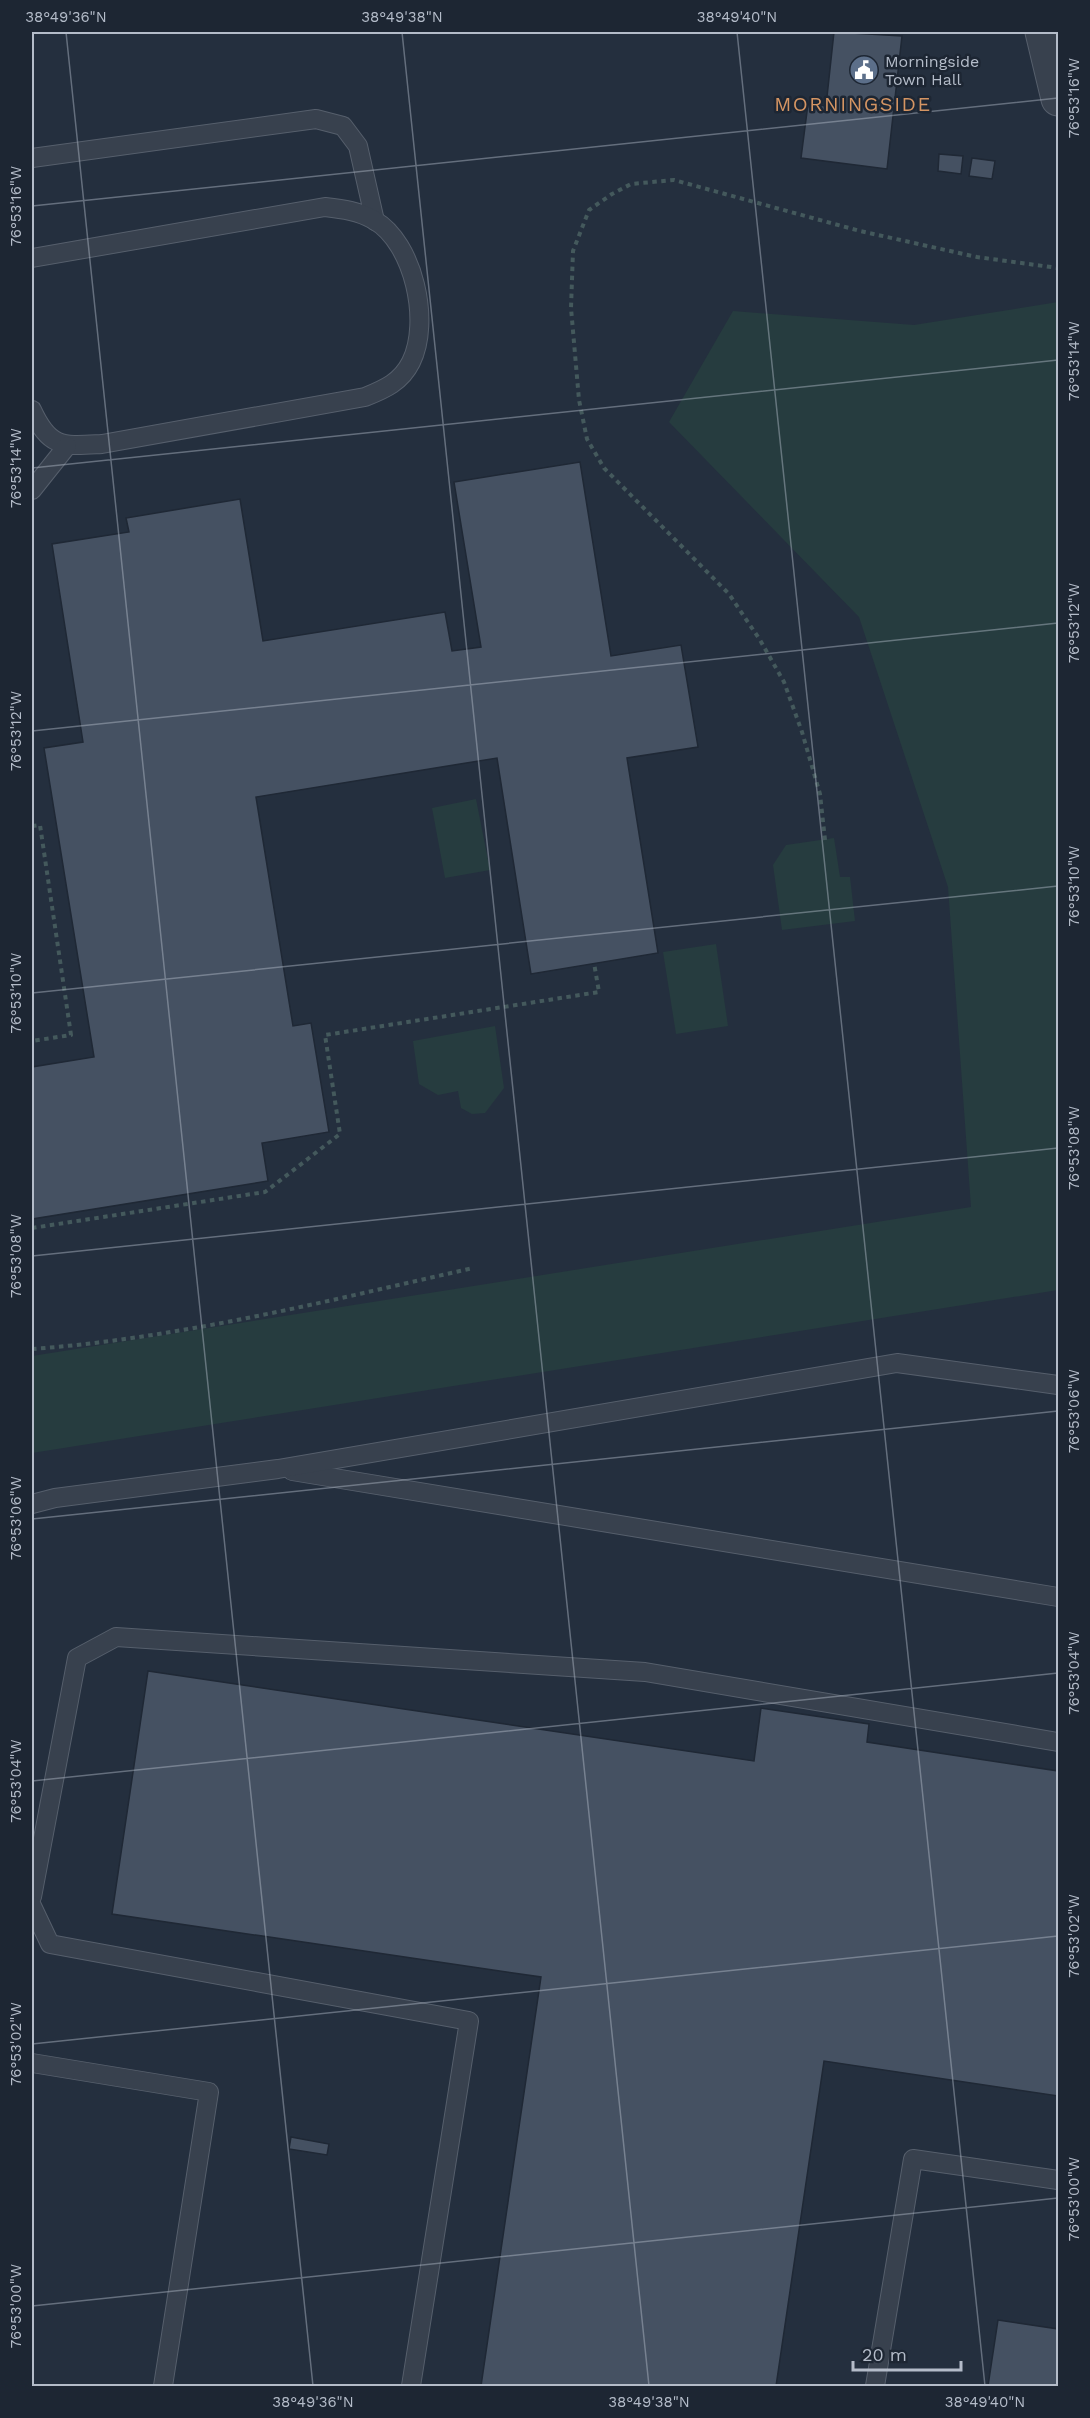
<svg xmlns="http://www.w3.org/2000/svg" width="1090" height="2418" font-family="'Work Sans',sans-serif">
<rect width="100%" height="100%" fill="#242f3e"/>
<g fill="#263c3f">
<polygon points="1058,302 1058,1290 32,1453 32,1356 971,1207 948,887 859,617 669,422 733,311 914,325"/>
<polygon points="476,799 490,870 445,878 432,808"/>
<polygon points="834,838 840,877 850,877 855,921 782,930 773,865 786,845"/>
<polygon points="716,944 728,1026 676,1034 663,952"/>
<polygon points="495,1026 504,1088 485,1113 472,1114 461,1108 458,1091 438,1095 419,1084 413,1041"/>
</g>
<g fill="#455162" stroke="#1f2835" stroke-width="1.5">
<polygon points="834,32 902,36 887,169 801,158 808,104 826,106"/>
<polygon points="939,154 963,156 961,174 938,171"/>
<polygon points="972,158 995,161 992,179 969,176"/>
<polygon points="580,462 611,656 681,645 698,747 627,758 658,953 531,974 497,758 256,797 293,1026 311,1023 329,1132 262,1143 268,1181 32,1219 32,1067 94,1057 44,748 83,742 52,544 129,532 126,518 240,499 263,641 445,612 452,651 481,647 454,482"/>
<polygon points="148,1671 754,1761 761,1708 869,1724 867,1742 1058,1771 1058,2096 824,2061 776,2386 481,2386 541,1977 112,1914"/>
<polygon points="291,2137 329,2144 327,2155 289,2149"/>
<polygon points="998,2320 1058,2329 1058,2386 988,2386"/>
</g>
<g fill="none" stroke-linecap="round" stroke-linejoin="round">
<g stroke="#565f6c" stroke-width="20">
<g id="lane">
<polyline points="32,158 316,119 343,126 358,146 375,221"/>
<path d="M32 258 325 207C342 209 359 211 374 220 414 243 431 322 411 362 401 382 385 389 365 397L102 444C63 446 50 449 32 410"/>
<polyline points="32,490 67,446"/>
<polyline points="292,1471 1058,1597"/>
<polyline points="32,1504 55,1498 278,1469 897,1363 1058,1385"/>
<polyline points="32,1897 77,1658 116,1637 645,1672 1058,1742"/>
<polyline points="32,1906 50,1944 469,2021 411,2386"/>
<polyline points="32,2063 209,2092 163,2386"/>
<polyline points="875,2386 913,2159 1058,2180"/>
</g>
</g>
<g stroke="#565f6c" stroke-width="35">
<polyline id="street" points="1042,32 1058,99"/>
</g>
<g stroke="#44595c" stroke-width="4" stroke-dasharray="4.5 4.5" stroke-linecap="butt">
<polyline points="32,826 40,825 71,1035 32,1041"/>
<polyline points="825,840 820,794 802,732 784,682 760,640 729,594 604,468 587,439 579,400 571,308 573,251 589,210 612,194 631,184 674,180 860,231 977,257 1058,268"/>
<polyline points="32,1228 265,1192 340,1134 325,1035 599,992 594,963"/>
<path d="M32 1349C181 1338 327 1301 473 1268"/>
</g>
<use href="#lane" stroke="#38414e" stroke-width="18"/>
<use href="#street" stroke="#38414e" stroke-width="33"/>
</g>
<path fill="none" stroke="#b4bcc9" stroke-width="1.5" stroke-opacity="0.45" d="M66 32 313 2386M402 32 649 2386M737 32 985 2386M32 206 1058 98M32 468 1058 360M32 731 1058 623M32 993 1058 886M32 1256 1058 1148M32 1519 1058 1411M32 1781 1058 1673M32 2044 1058 1936M32 2306 1058 2198"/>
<defs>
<g id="civic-disc" transform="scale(1.5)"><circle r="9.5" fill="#5c6f8a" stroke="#1d2633"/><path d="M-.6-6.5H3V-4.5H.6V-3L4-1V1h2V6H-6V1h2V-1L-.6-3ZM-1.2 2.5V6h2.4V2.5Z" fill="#fff"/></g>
</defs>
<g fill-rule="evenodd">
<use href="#civic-disc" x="864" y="70"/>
</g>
<g text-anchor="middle" stroke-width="5" stroke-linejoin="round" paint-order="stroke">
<g font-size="16" fill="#b4bcc9" stroke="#1d2633" text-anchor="start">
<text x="885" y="67">Morningside<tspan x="885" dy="18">Town Hall</tspan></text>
</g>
<g font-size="20" letter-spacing="1.5" fill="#d59563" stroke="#1d2633">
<text x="853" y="111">MORNINGSIDE</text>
</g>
</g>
<rect width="1090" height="2418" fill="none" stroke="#1d2633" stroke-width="66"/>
<path d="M853 2361v9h108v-9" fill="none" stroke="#b4bcc9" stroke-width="3"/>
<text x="862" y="2361" font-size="18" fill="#b4bcc9" stroke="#1d2633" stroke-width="4.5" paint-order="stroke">20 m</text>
<rect x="33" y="33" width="1024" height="2352" fill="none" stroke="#b4bcc9" stroke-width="2"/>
<g font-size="15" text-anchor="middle" fill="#b4bcc9">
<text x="66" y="22">38°49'36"N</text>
<text x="402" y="22">38°49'38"N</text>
<text x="737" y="22">38°49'40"N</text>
<text transform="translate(1074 98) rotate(-90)" y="5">76°53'16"W</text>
<text transform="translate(16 206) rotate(-90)" y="5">76°53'16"W</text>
<text transform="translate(1074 361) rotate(-90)" y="5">76°53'14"W</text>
<text transform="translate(16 468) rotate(-90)" y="5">76°53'14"W</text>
<text transform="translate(1074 623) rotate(-90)" y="5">76°53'12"W</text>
<text transform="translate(16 731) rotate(-90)" y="5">76°53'12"W</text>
<text transform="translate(1074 886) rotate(-90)" y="5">76°53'10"W</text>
<text transform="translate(16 993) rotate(-90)" y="5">76°53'10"W</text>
<text transform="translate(1074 1148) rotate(-90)" y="5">76°53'08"W</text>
<text transform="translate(16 1256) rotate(-90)" y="5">76°53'08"W</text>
<text transform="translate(1074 1411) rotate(-90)" y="5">76°53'06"W</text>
<text transform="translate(16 1518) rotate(-90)" y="5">76°53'06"W</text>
<text transform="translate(1074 1673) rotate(-90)" y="5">76°53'04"W</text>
<text transform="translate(16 1781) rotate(-90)" y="5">76°53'04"W</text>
<text transform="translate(1074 1936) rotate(-90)" y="5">76°53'02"W</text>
<text transform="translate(16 2044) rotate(-90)" y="5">76°53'02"W</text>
<text transform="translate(1074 2199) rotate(-90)" y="5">76°53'00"W</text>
<text transform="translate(16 2306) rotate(-90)" y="5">76°53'00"W</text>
<text x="313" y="2407">38°49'36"N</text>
<text x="649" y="2407">38°49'38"N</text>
<text x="985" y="2407">38°49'40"N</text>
</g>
</svg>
